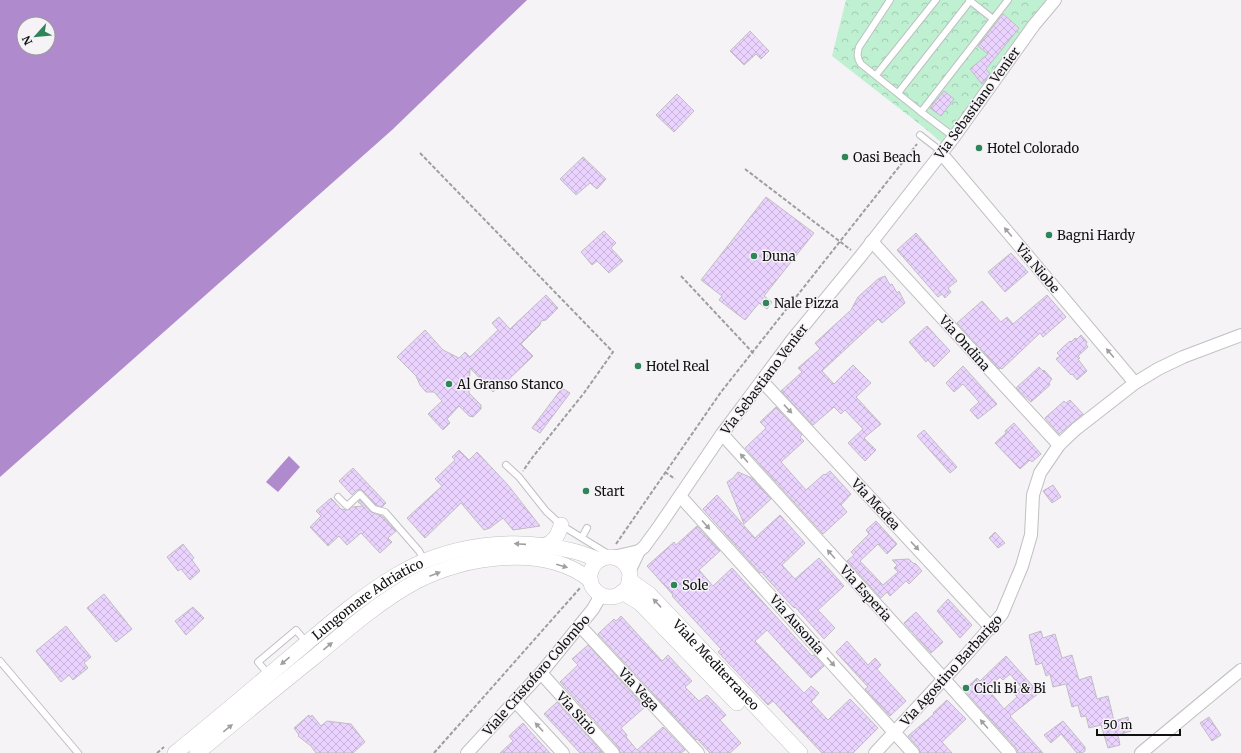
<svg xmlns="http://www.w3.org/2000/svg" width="1241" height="753" font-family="Merriweather,serif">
<defs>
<pattern id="park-crowns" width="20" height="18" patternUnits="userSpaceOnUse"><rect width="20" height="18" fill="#bef0d1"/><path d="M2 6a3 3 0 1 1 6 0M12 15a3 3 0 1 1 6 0" fill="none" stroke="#a2cdb2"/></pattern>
<pattern id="building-cross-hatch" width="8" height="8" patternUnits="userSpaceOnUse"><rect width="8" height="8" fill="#ead3fe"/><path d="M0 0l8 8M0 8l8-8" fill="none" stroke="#c8b4d9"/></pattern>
</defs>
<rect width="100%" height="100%" fill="#f5f3f6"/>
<polygon fill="url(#park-crowns)" points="846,0 1051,0 942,143 927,130 832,56"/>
<g fill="#af8acd" fill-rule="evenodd">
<path d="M0 0H527L392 130 0 477ZM24 24H48V48H24Z"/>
<polygon points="289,456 300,467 278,492 266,482"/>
</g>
<g fill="url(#building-cross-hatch)" stroke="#c0bec1" fill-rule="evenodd">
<polygon points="1003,14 1019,28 986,69 990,74 982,84 970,69 988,54 978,46"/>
<polygon points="750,31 769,51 761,59 756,54 744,65 730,51"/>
<polygon points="944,91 954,99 941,116 930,108"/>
<polygon points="677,94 694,111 674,132 656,115"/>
<polygon points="583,157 606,179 597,189 590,183 576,195 560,179"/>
<polygon points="766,197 814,233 764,296 772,302 767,309 759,303 745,320 719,300 722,296 701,280"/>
<polygon points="604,231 616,243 611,248 623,261 609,273 597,261 592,265 581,252"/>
<polygon points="916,233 957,281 948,288 951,292 945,298 942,294 938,297 897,250"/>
<polygon points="1011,253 1028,272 1005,292 988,272"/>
<polygon points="885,276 890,285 892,284 897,293 899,291 905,303 882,323 878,319 822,371 834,384 853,365 871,383 856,397 881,424 864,438 876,450 865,461 848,443 863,429 845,410 841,414 834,407 813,425 781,391 802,372 798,368 820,349 815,343 851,310 858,297 878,279"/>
<polygon points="546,295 558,308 546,320 541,321 540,325 521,344 533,356 505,383 504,382 493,392 470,368 469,393 481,405 481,409 473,417 469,416 459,406 447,419 450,423 443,430 428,414 442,401 434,392 426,392 420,385 416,376 397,357 425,330 443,350 459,358 465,352 470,357 498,330 492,323 499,317 510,329"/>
<polygon points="1047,295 1066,317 1043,337 1040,333 1002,369 1001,368 999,369 957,323 982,301 1001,322 1007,317 1013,324"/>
<polygon points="927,326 950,351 934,367 928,360 926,362 909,342"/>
<polygon points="1081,335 1087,342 1086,344 1088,347 1078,356 1080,358 1078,359 1087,371 1077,380 1072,374 1071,375 1056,359 1060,356 1057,353 1063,347 1070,341 1071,342 1075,338 1077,339"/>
<polygon points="963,366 997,404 978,419 970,410 979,402 963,384 954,392 946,383"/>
<polygon points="1039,367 1043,371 1044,370 1052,379 1049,383 1050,385 1031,402 1016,388"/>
<polygon points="562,388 570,393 540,433 532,428"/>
<polygon points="1070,400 1083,414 1059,434 1045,418 1064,401 1066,403"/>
<polygon points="776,407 802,435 800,437 804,441 781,462 806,490 824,474 825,475 830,471 851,494 841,505 847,512 823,534 745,448 766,428 760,422"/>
<polygon points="1014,423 1041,454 1032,462 1030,460 1020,469 995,443 1006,433 1005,431"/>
<polygon points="924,430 957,467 950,473 917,436"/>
<polygon points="459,450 469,460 477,452 508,485 540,526 513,530 503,518 490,528 484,530 461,503 425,538 407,518 442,486 435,479 455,460 452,457"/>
<polygon points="353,468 386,503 382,507 376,505 362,490 357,490 352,495 339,481"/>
<polygon points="738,472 752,478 771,499 744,524 727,482 733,478"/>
<polygon points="1053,485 1061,497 1052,503 1043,491"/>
<polygon points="717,495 755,538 780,515 805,543 782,565 795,579 819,558 844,586 818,610 835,628 824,639 795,607 794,608 761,572 760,573 703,509"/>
<polygon points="331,498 341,509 346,510 352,507 363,506 358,502 360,500 371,512 382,516 396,531 388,538 392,542 380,553 361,533 347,545 339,536 328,546 310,527 321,516 316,511"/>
<polygon points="876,521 897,544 887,554 878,544 860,561 883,585 898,572 894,568 897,565 892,560 909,559 914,564 915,563 922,571 909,584 906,581 890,596 887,592 881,598 847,561 854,555 851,552 869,534 866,530"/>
<polygon points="697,526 720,551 699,570 713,586 732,568 812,656 814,655 824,666 811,678 767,630 755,641 804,693 811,686 819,693 811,702 828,720 850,699 878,728 853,753 822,753 773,701 768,705 718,652 721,649 672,596 673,595 647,566 674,542 676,545"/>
<polygon points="995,532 1005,543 998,548 989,538"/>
<polygon points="183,544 194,558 192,560 200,571 190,580 181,569 178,571 167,557"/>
<polygon points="104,594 132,629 116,642 87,608"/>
<polygon points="948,599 972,625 960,638 937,611"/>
<polygon points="193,607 204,618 186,635 175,621"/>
<polygon points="916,612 943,642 931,653 904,623"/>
<polygon points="621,616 662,661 668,655 692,681 685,687 699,701 707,695 726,715 720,720 741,743 730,753 710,753 697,739 696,740 598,634 614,619 616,621"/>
<polygon points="66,626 91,657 84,663 88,668 73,680 69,675 61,682 36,651"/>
<polygon points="1041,631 1043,638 1055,634 1062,658 1072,655 1079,680 1091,676 1097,699 1108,696 1114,721 1128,717 1131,731 1118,735 1120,745 1108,748 1101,725 1089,728 1086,716 1081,717 1078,705 1072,707 1066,684 1053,687 1050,674 1046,676 1042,663 1036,665 1029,635"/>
<polygon points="847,641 868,665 875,658 881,665 877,669 906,701 890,716 865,689 868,687 836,652"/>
<polygon points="588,645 645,707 621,728 627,735 626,737 637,750 663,727 685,750 681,753 620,753 619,748 560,682 578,665 572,659"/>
<path d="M1006 656 1039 693 1010 716 1043 753H1018L1016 748 964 690 977 678 980 681ZM1010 674 1021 687 1014 693 1017 697 1004 709 987 688 1000 677 1003 680Z"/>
<polygon points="947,700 966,719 942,742 952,753 920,753 919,748 908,736 934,714 933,713"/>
<polygon points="557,702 603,753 580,753 544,714"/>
<polygon points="309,715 311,717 312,715 321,726 327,721 351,724 365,742 353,753 316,753 311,746 298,736 299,735 294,728"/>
<polygon points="1209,717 1221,735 1212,741 1200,723"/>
<polygon points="1063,721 1085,747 1085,751 1082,753 1077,753 1061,734 1051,743 1044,735"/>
<polygon points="523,723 528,729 550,753 500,753 513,741 509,736"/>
</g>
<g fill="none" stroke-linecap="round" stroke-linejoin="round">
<g stroke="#c0bfc2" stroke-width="8">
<g id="service">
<path d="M890 0 859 47C857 54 857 58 861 64L921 112 1008 0"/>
<polyline points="969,0 993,19"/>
<polyline points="876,75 936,0"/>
<polyline points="898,93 970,1"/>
<polyline points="921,112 954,137"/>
<polyline points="920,135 942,152"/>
<polyline points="506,465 519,477 546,511 561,525 613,557"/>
<polyline points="338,497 347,506 360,494 374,509 385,512 419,551 425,562"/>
<polyline points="582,537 587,528"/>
<polyline points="0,661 78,753"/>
<polyline points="269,675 258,662 296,630 307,643"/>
</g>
</g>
<g stroke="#c0bfc2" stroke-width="14">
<g id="minor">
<polyline points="940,154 946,159 1135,383"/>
<polyline points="871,242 876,246 1059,445"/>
<polyline points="762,381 991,628"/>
<polyline points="722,434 944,679 1010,753"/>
<polyline points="680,496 913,753"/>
<polyline points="613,557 639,551"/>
<polyline points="629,572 639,551 644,547 660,525 722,434 792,340 860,257 954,137 1034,25 1055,0"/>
<polyline points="580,626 698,753"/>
<polyline points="541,673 613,753"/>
<polyline points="515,701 563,753"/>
<polyline points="467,753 541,673 593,609 601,595"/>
<polyline points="875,753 966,655 1002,614 1022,566 1031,535 1033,495 1040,473 1059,445 1076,429 1135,383 1158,369 1183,357 1241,335"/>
<polyline points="1141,753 1241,670"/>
</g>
</g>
<g stroke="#c0bfc2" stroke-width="16">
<g id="tertiary">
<path d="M544 546C554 542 558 536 561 525"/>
<circle cx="610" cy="577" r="20"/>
<path id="s1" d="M629 580 649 594 800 753"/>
<polyline points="622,592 640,603 737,703"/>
<path id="s2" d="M175 753C216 720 256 686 296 652 328 625 359 598 395 576 448 544 513 536 573 551 582 553 591 557 599 560"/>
<path d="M197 753C237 720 277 687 317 655 349 628 380 601 417 581 465 556 545 544 590 580"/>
</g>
</g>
<g stroke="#9e9d9f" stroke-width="2" stroke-dasharray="4 2" stroke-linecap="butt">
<polyline points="420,153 613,352 584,393 532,458 523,471"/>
<polyline points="745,169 851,250"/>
<polyline points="681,276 755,355"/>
<polyline points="665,472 675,479"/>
<polyline points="616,544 721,392 917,144"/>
<polyline points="157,753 164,747"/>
<polyline points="434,753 580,588"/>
</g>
<use href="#service" stroke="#fff" stroke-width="6"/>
<use href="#minor" stroke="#fff" stroke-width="12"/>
<use href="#tertiary" stroke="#fff" stroke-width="15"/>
</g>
<defs><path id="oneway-solid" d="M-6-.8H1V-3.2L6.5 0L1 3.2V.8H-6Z"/></defs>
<g fill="#a0a0a0">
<use href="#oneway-solid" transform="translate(1008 232) rotate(-130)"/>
<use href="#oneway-solid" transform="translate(1110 353) rotate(-130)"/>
<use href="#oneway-solid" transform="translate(788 409) rotate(47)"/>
<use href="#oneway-solid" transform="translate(744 458) rotate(-132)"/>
<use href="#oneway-solid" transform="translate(706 525) rotate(48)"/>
<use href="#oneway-solid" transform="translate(520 544) rotate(-176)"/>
<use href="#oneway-solid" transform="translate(915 546) rotate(47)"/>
<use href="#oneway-solid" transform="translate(831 554) rotate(-132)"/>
<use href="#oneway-solid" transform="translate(562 566) rotate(16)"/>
<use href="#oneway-solid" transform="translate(435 574) rotate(-21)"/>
<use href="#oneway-solid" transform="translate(657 603) rotate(-133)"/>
<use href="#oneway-solid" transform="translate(328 646) rotate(-39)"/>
<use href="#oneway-solid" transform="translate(285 661) rotate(140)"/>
<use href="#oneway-solid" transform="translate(831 662) rotate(48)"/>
<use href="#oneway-solid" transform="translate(984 724) rotate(-131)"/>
<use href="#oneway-solid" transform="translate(539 727) rotate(-133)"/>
<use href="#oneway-solid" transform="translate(228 728) rotate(-39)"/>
</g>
<g fill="#2e8559" stroke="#f5f3f6" stroke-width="1.5">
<circle cx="979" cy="148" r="4"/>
<circle cx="845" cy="157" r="4"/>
<circle cx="1049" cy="235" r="4"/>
<circle cx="754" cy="256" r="4"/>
<circle cx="766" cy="303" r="4"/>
<circle cx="638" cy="366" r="4"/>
<circle cx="449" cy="384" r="4"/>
<circle cx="586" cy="491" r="4"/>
<circle cx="674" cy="585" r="4"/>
<circle cx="966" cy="688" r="4"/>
</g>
<g text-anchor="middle" stroke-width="3" stroke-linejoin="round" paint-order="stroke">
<g font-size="13" fill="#111112" stroke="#f5f3f6">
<text transform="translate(977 103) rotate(-54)" y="5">Via Sebastiano Venier</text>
<text transform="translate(1038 268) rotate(50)" y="5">Via Niobe</text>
<text transform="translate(965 343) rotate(48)" y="5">Via Ondina</text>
<text transform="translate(764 379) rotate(-53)" y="5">Via Sebastiano Venier</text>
<text transform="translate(876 504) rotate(47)" y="5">Via Medea</text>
<text transform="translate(866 593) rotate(48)" y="5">Via Esperia</text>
<text dy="5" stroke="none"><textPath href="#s2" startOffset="247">Lungomare Adriatico</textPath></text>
<text transform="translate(797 624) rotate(48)" y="5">Via Ausonia</text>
<text dy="5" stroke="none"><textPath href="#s1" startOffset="122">Viale Mediterraneo</textPath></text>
<text transform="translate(951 670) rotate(-48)" y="5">Via Agostino Barbarigo</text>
<text transform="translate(536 675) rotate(-49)" y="5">Viale Cristoforo Colombo</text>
<text transform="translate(639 689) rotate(47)" y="5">Via Vega</text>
<text transform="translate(577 713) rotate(48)" y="5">Via Sirio</text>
</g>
<g font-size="13" fill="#111112" stroke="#f5f3f6" text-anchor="start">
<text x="987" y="153">Hotel Colorado</text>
<text x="853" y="162">Oasi Beach</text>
<text x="1057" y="240">Bagni Hardy</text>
<text x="762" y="261">Duna</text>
<text x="774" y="308">Nale Pizza</text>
<text x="646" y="371">Hotel Real</text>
<text x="457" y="389">Al Granso Stanco</text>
<text x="594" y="496">Start</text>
<text x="682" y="590">Sole</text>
<text x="974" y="693">Cicli Bi &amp; Bi</text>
</g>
</g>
<g transform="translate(36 36) rotate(243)"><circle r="19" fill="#f5f3f6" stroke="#9a999b"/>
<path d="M0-3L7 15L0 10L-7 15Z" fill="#2e8559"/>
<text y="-6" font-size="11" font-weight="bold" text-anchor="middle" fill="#111112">N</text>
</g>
<path d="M1097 729v6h83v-6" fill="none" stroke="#111112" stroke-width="2"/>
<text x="1103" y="729" font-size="12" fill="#111112" stroke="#f5f3f6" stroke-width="3" paint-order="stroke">50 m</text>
</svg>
